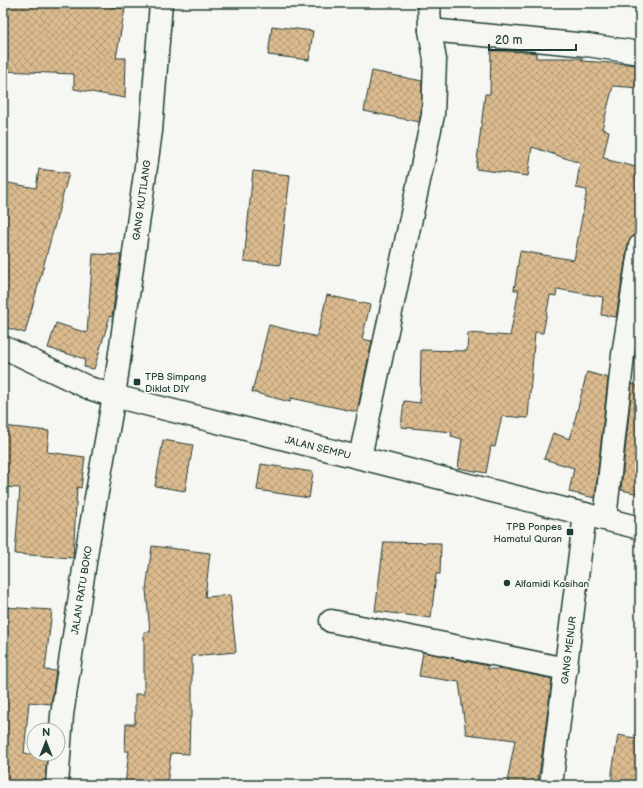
<svg xmlns="http://www.w3.org/2000/svg" width="643" height="788" font-family="'Balsamiq Sans',sans-serif">
<defs>
<pattern id="building-cross-hatch" width="8" height="8" patternUnits="userSpaceOnUse"><rect width="8" height="8" fill="#dcbb8f"/><path d="M0 0l8 8M0 8l8-8" fill="none" stroke="#b29976"/></pattern>
</defs>
<rect width="100%" height="100%" fill="#f6f6f2"/>
<filter id="ink" filterUnits="userSpaceOnUse"><feTurbulence type="fractalNoise" baseFrequency=".025" numOctaves="2"/><feDisplacementMap in="SourceGraphic" scale="8" xChannelSelector="R" yChannelSelector="G"/><feConvolveMatrix kernelMatrix="1 2 1 2 8 2 1 2 1" color-interpolation-filters="sRGB"/></filter>
<g filter="url(#ink)">
<g fill="url(#building-cross-hatch)" stroke="#1f3d34">
<polygon points="3,3 92,3 125,9 116,58 126,58 125,98 74,89 74,74 3,71"/>
<polygon points="272,26 313,31 309,60 268,55"/>
<polygon points="491,51 529,52 536,53 536,58 582,58 582,61 640,65 640,88 613,86 602,129 609,131 603,158 608,159 608,160 640,168 640,217 636,234 631,238 628,244 616,317 601,315 603,297 557,289 556,296 550,295 543,333 535,332 528,418 502,416 495,447 491,446 486,473 458,468 462,439 451,436 452,432 401,427 404,401 420,403 421,350 467,351 468,333 510,336 519,290 514,290 520,251 574,260 587,190 576,188 580,163 532,147 528,176 476,169 485,94 490,94"/>
<polygon points="372,71 422,81 421,113 419,122 364,111"/>
<polygon points="39,169 69,173 25,333 3,327 3,182 36,188"/>
<polygon points="253,171 290,175 280,265 244,261"/>
<polygon points="93,254 121,255 112,317 110,316 94,369 84,367 85,359 48,348 56,323 87,333"/>
<polygon points="327,295 370,305 362,339 372,341 357,412 291,398 290,402 252,392 269,325 317,337"/>
<polygon points="587,372 608,378 595,498 569,492 574,468 544,459 553,433 570,439"/>
<polygon points="632,384 640,386 640,494 621,490"/>
<polygon points="3,426 49,431 47,452 85,457 81,488 77,487 73,558 15,554 20,488 3,487"/>
<polygon points="163,440 193,445 185,491 155,486"/>
<polygon points="261,464 313,472 309,498 257,490"/>
<polygon points="384,542 441,543 440,574 436,574 431,618 375,611"/>
<polygon points="152,546 210,553 205,597 230,595 236,652 192,656 192,717 190,717 189,754 171,753 167,785 125,785 129,751 125,751 126,724 135,724 135,694 144,694 144,632 150,632 146,590"/>
<polygon points="3,607 52,610 45,670 56,671 51,704 29,702 24,753 47,756 45,785 3,785"/>
<polygon points="423,652 488,666 487,669 511,670 552,679 540,769 537,785 524,785 507,782 515,740 466,734 459,682 419,676"/>
<polygon points="618,735 640,739 640,785 612,785 612,773"/>
</g>
<g fill="none" stroke-linecap="round" stroke-linejoin="round">
<g stroke="#1f3d34" stroke-width="25">
<g id="street">
<polyline points="430,30 587,45 640,53"/>
<polyline points="360,457 433,115 435,60 430,30 429,3"/>
<polyline points="605,519 623,355 640,246"/>
<polyline points="331,621 566,669"/>
<polyline points="57,785 62,715 88,543 114,396 151,131 161,3"/>
<polyline points="551,785 585,514"/>
</g>
</g>
<g stroke="#1f3d34" stroke-width="25">
<polyline id="secondary" points="3,347 89,388 114,396 640,528"/>
</g>
<use href="#street" stroke="#f6f6f2" stroke-width="22"/>
<use href="#secondary" stroke="#f6f6f2" stroke-width="22"/>
</g>
</g>
<g fill="#1f3d34" stroke="#f6f6f2" stroke-width="1.5">
<rect x="133" y="378" width="8" height="8" rx="2"/>
<rect x="566" y="528" width="8" height="8" rx="2"/>
<circle cx="507" cy="583" r="4"/>
</g>
<g text-anchor="middle" stroke-width="3.5" stroke-linejoin="round" paint-order="stroke">
<g font-size="10" fill="#1f3d34" stroke="#f6f6f2">
<text transform="translate(141 200) rotate(-82)" y="4">GANG KUTILANG</text>
<text transform="translate(318 447) rotate(14)" y="4">JALAN SEMPU</text>
<text transform="translate(81 590) rotate(-81)" y="4">JALAN RATU BOKO</text>
<text transform="translate(568 650) rotate(-83)" y="4">GANG MENUR</text>
</g>
<g font-size="10" fill="#1f3d34" stroke="#f6f6f2" text-anchor="start">
<text x="145" y="380">TPB Simpang<tspan x="145" dy="12">Diklat DIY</tspan></text>
<text x="562" y="530" text-anchor="end">TPB Ponpes<tspan x="562" dy="12">Hamatul Quran</tspan></text>
<text x="515" y="587">Alfamidi Kasihan</text>
</g>
</g>
<rect width="643" height="788" fill="none" stroke="#f6f6f2" stroke-width="16"/>
<rect x="8" y="8" width="627" height="772" fill="none" stroke="#1f3d34" stroke-width="1.5" filter="url(#ink)"/>
<g transform="translate(46 742)"><circle r="19" fill="#f6f6f2" stroke="#a0aca6"/>
<path d="M0-3L7 15L0 10L-7 15Z" fill="#1f3d34"/>
<text y="-6" font-size="11" font-weight="bold" text-anchor="middle" fill="#1f3d34">N</text>
</g>
<path d="M489 44v6h87v-6" fill="none" stroke="#1f3d34" stroke-width="2"/>
<text x="495" y="44" font-size="12" fill="#1f3d34" stroke="#f6f6f2" stroke-width="3" paint-order="stroke">20 m</text>
</svg>
